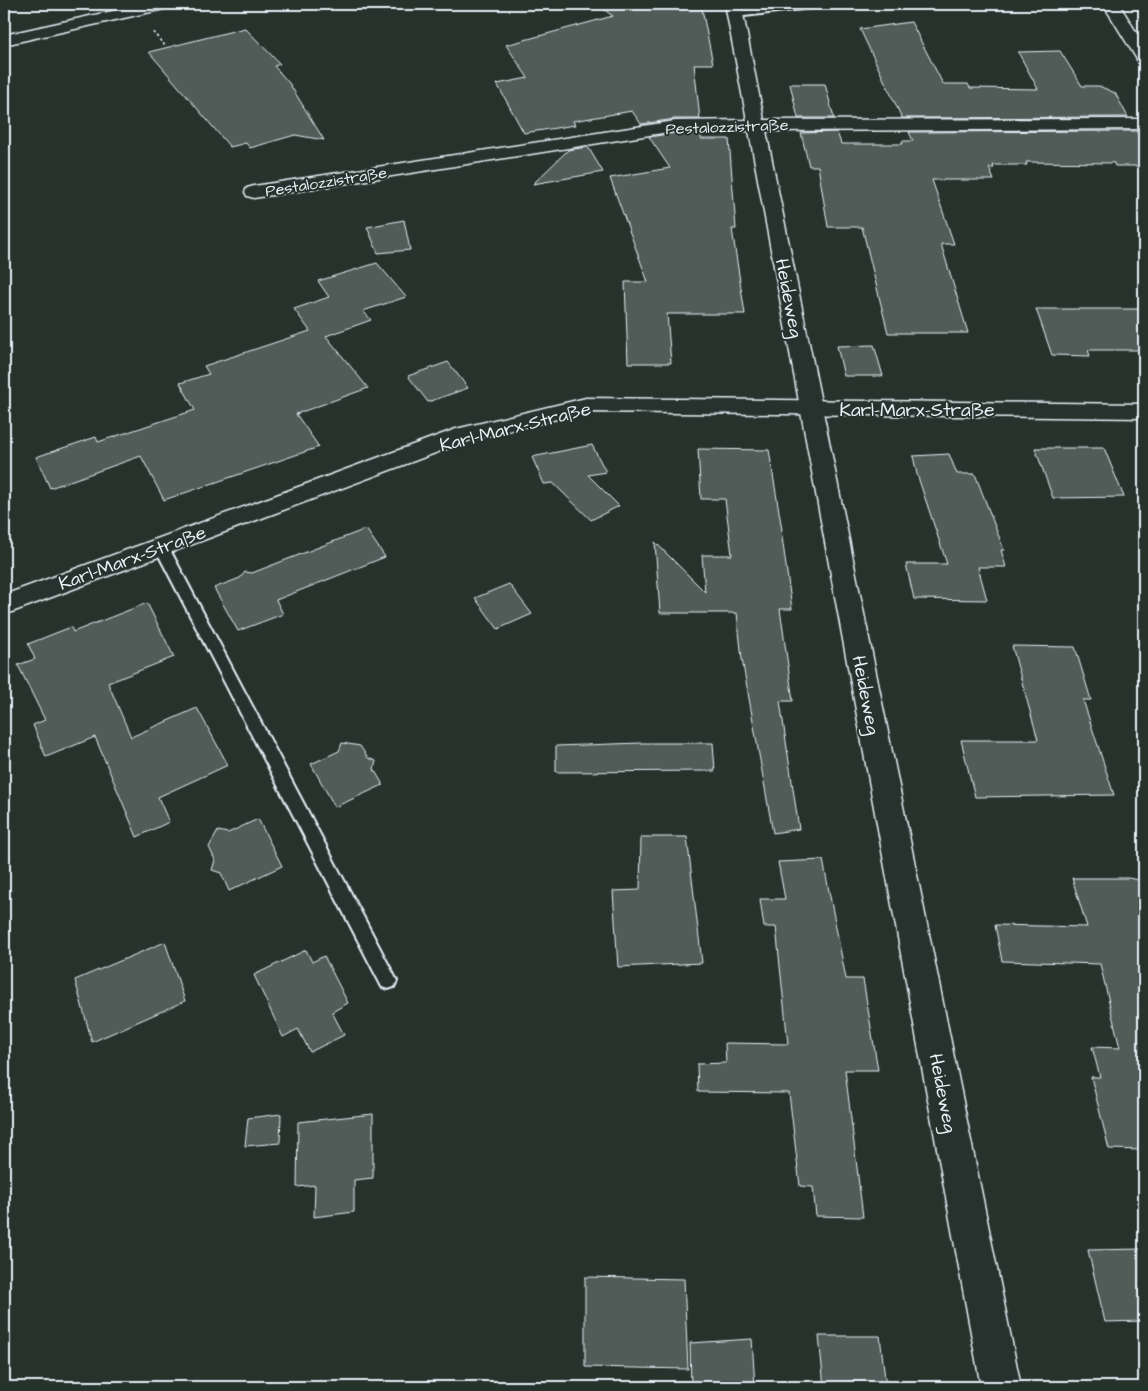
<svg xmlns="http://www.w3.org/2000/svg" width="1148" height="1391" font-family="'Architects Daughter',sans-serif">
<rect width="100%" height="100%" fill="#26332d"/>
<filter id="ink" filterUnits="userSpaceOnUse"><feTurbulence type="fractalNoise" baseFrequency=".02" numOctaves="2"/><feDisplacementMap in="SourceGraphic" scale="10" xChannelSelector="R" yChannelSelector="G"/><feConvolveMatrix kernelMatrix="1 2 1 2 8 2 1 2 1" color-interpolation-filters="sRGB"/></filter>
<g filter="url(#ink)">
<g fill="#505c59" stroke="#e8f1f8">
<polygon points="596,4 701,4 713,64 694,64 700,119 675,119 641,124 632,111 573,121 575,125 524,133 497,84 528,78 506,45 613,16"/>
<polygon points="911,22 943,84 968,84 970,88 1038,89 1018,52 1060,51 1082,86 1099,86 1115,93 1128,117 902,118 860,29"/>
<polygon points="245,28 280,64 274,66 289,83 324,140 295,135 250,148 246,143 230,147 149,52"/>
<polygon points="790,84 825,84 834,118 798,118"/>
<polygon points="1136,131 1144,146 1144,166 1115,166 1114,163 1026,162 1027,165 993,165 994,168 989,168 994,180 932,180 954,244 941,244 968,333 888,333 862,227 828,227 818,166 809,166 801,133 837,132 841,144 903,144 902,141 913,141 909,132"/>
<polygon points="675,133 701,133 701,139 729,139 736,229 732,229 745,314 667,314 671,363 628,363 625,282 648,282 610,178 670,168 649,137"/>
<polygon points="588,147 603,172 533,184 568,150"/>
<polygon points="404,220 410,250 378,253 367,227"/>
<polygon points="377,263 406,297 363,311 371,320 326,336 368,388 296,414 319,447 164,500 141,456 50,488 36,457 96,437 98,442 195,410 180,383 209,374 204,366 310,331 294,309 329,297 318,281"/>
<polygon points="1036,309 1144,309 1144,350 1088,350 1090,356 1052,355"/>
<polygon points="874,345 883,376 844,376 837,346"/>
<polygon points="448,362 468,388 428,402 408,376"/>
<polygon points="592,445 606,472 588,475 619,506 591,520 553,483 544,484 532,457"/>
<polygon points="1035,448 1104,448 1124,497 1053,498"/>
<polygon points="698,449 769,450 782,530 781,530 792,609 780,609 793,701 780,701 799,829 773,833 742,659 737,613 660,613 655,542 705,592 702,555 732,555 725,499 701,499"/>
<polygon points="949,454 957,474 975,474 1004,550 1001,550 1006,567 978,567 987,600 914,599 906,564 947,564 917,474 913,456"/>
<polygon points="366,529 385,557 276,600 283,614 238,631 214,588 240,578 245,572 252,573"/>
<polygon points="509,584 532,614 498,629 475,598"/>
<polygon points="147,603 174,657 108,683 131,737 197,708 228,765 158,797 169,822 137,837 95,737 46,757 33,725 45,720 18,665 35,659 28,644 71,627 73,632"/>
<polygon points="1012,646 1075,647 1091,700 1083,700 1114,795 975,797 961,740 1038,740"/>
<polygon points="342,743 360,746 368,758 376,761 374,769 383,785 335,807 311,764 339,751"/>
<polygon points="641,743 713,743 715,771 556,772 556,746"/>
<polygon points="258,819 282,866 229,891 221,873 212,870 215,860 209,847 218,831 228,833"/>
<polygon points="641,837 687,837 702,963 618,967 613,891 640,890"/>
<polygon points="823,860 846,979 863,979 878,1070 845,1070 863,1217 816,1216 813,1187 800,1186 789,1093 698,1092 697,1064 726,1063 725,1043 788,1044 776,927 764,927 760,899 785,899 778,862"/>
<polygon points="1072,878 1128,878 1144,881 1144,1150 1109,1149 1091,1077 1100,1077 1092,1047 1120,1048 1100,964 1002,961 995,925 1087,927"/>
<polygon points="165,942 185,1001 92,1042 75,980"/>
<polygon points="306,950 312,962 324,956 348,1003 332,1012 344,1035 310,1052 298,1029 283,1037 254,975"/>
<polygon points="281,1114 280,1143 245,1146 248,1118"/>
<polygon points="373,1114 373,1178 354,1180 354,1212 314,1217 315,1185 297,1187 298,1122"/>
<polygon points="1144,1249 1144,1321 1105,1322 1088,1250"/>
<polygon points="585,1277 684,1279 688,1369 585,1367"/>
<polygon points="819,1336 880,1336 886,1387 824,1387"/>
<polygon points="752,1339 755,1387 691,1387 690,1343"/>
</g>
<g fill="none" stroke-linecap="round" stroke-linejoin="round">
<g stroke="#e8f1f8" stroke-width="4">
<g id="service">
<polygon points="800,4 823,4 819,7 736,17 732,14 736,11"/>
<polygon points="161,541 166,543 168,546 394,975 397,981 394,987 388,989 382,987 154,546 156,543"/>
</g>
</g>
<g stroke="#e8f1f8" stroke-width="3">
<g id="minor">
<polygon points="144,4 172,4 169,7 164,9 4,45 4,35"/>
<polygon points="725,4 741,4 764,120 1144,119 1144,129 766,131 1021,1387 981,1387 749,131 675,131 254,198 247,196 245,192 247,188 254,186 675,121 747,120"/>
<polygon points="1103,4 1119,4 1144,45 1144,63 1138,61"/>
</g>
</g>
<g stroke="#e8f1f8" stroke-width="3">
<polygon id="tertiary" points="586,398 1144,404 1144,418 586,412 470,440 4,615 4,595 456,429"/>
</g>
<polyline stroke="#e8f1f8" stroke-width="2" stroke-dasharray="2.5 2.5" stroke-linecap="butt" points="153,32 166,47"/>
<use href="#service" fill="#26332d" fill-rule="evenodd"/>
<use href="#minor" fill="#26332d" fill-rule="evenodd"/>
<use href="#tertiary" fill="#26332d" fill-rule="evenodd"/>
</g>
</g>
<g text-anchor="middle" stroke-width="4" stroke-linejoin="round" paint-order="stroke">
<g font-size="16" fill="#e8f1f8" stroke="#26332d">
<text transform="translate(727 126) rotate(-2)" y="6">Pestalozzistraße</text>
<text transform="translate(326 181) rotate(-9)" y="6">Pestalozzistraße</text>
</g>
<g font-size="19" fill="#e8f1f8" stroke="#26332d">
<text transform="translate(790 298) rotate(79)" y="7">Heideweg</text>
<text x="917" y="416">Karl-Marx-Straße</text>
<text transform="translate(515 426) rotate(-14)" y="7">Karl-Marx-Straße</text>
<text transform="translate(132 557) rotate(-20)" y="7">Karl-Marx-Straße</text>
<text transform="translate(867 695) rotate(79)" y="7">Heideweg</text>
<text transform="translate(944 1093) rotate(79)" y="7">Heideweg</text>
</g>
</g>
<rect width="1148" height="1391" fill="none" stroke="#26332d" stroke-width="20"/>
<rect x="10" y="10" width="1128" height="1371" fill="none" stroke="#e8f1f8" stroke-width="2" filter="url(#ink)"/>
</svg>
